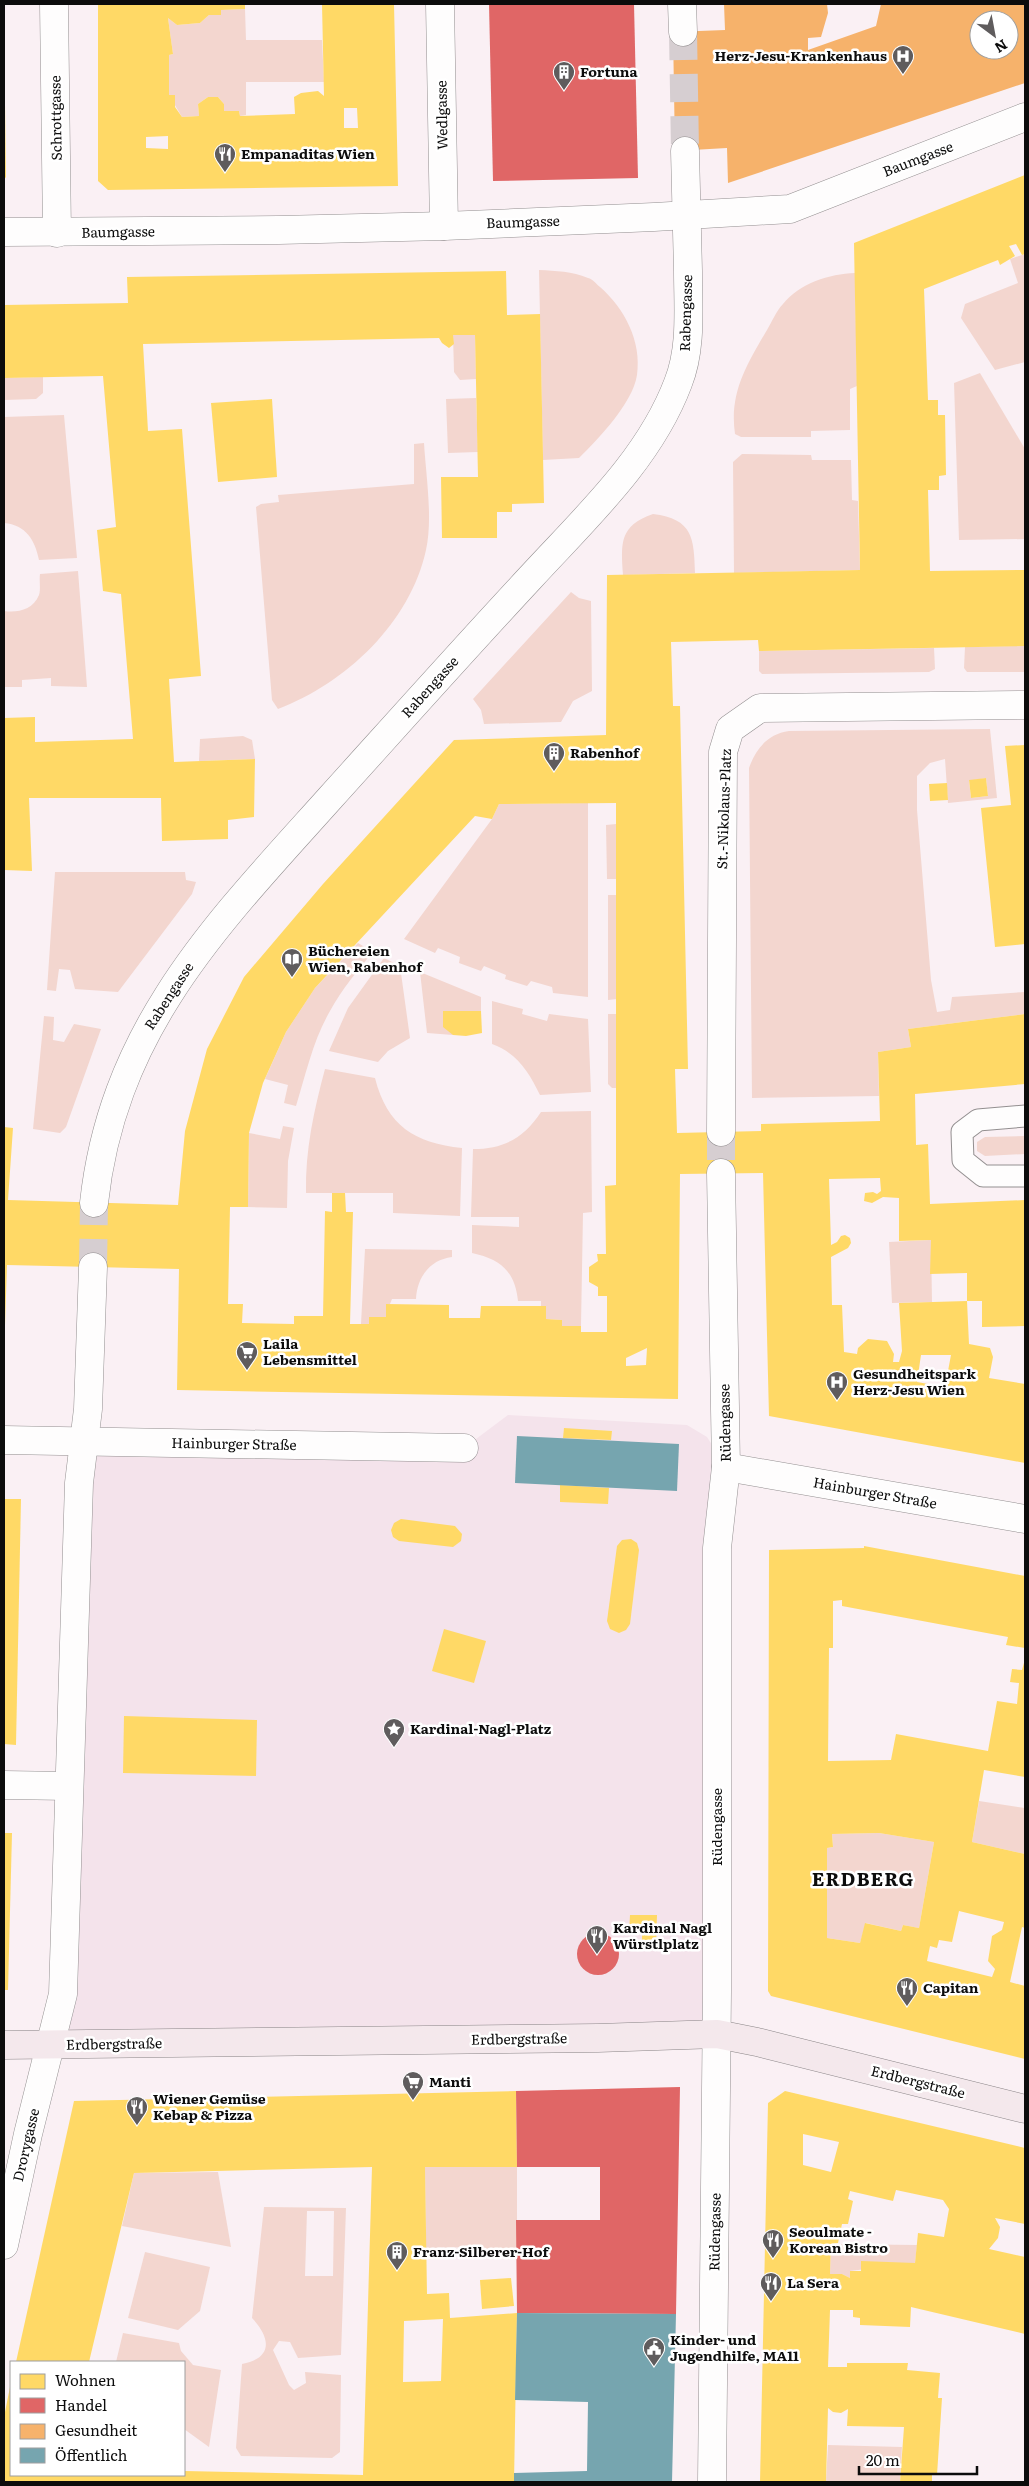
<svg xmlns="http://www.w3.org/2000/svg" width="1029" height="2486" font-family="Literata,serif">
<rect width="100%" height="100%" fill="#faf0f4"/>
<g fill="#f3d6cf" fill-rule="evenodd">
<polygon points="245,9 246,40 322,40 324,82 246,82 246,115 240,116 239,111 224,111 224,104 218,97 208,97 198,104 199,116 182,117 169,95 169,55 173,54 168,18 177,25 200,23 209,15 221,15 221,10"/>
<polygon points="1025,254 1025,362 995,370 961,318 965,304 1018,283 1010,259"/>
<path d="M539 270C556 271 572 271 588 278 593 279 596 284 600 287 624 308 642 341 637 375 633 403 598 439 579 458L543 460Z"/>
<path d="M855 273 857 386 850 389V430L811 431V437H741L735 434C729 393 747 364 767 330 772 322 776 311 783 304 800 283 829 274 855 273Z"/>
<polygon points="453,335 475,335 476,379 460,380 454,372"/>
<polygon points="980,373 1025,449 1025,539 959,540 954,383"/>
<polygon points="43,377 43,393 36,399 4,400 4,378"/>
<polygon points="476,398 478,452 448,453 446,399"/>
<path d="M64 415 77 558 39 560C35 540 26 525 4 523V417Z"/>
<path d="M424 443C426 476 433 519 426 550 410 623 346 683 278 709L272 700 256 507 261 504 279 502 278 495 414 484V444Z"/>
<polygon points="742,454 811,455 812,460 851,460 852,500 858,501 860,570 734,573 733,462"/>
<path d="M653 514C693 519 694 538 695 573L623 575C621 543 619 526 653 514Z"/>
<path d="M78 571 87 687 51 686V678L22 680V687H4V611C17 613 33 610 39 595 41 590 39 580 40 574Z"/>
<polygon points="571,592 579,598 591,601 592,691 573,701 561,722 484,724 481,710 473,699"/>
<polygon points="1025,646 1025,672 967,672 964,668 965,647"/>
<polygon points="934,648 935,669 929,672 762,674 759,671 759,651"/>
<path d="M990 729 997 798 948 803 945 759 930 763 917 776V810L931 980 937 1012 950 1010 952 997 1025 992V1014L908 1029 911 1047 878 1052 879 1096 752 1098 749 768C756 748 768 734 789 731ZM986 778 988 796 971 798 969 781Z"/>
<polygon points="243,736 252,740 255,759 199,761 200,739"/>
<polygon points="588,803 588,997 553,993 552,987 531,981 527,986 505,979 506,975 484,966 481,971 459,963 460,957 438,948 435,953 404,939 492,819 499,804"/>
<polygon points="616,824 616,879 607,879 606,825"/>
<polygon points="55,872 185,872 186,880 196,882 192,894 118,992 75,989 70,970 59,969 56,991 47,990"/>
<polygon points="608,895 617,895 617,999 608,1000"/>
<path d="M358 943 373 952C357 971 342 989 330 1011 313 1040 306 1074 296 1106L284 1103 288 1085 265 1079 286 1032 315 988Z"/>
<polygon points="384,958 400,966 410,1038 388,1051 378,1062 329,1051 348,1008"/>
<polygon points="420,972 481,997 481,1011 443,1011 453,1035 427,1033"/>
<path d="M492 1001 523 1009 522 1014 547 1021 549 1014 588 1019 591 1092 540 1095C529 1072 517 1053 492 1044Z"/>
<polygon points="608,1014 617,1014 617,1088 612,1088 608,1084"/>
<polygon points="44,1016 54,1017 53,1040 64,1042 74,1024 101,1029 66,1127 60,1133 33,1129"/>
<path d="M325 1069 375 1078C387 1126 415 1143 462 1148L460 1216 393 1213V1193H306C305 1150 314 1110 325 1069Z"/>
<path d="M591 1111 592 1212 583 1213 581 1326H562V1320L546 1319V1306H541V1301H518C515 1271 500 1259 472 1253V1225L519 1227V1217H471L473 1149C504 1149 524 1138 541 1112Z"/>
<polygon points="283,1126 294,1128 288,1161 287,1208 248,1207 249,1133 280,1139"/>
<polygon points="1025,1136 1025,1154 985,1156 977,1151 977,1142 985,1137"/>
<polygon points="931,1240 932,1302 892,1303 889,1242"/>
<path d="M365 1249 452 1250V1257C429 1260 417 1278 416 1299H392L390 1304H386V1317H369V1324H361Z"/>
<polygon points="979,1801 1025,1808 1025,1854 972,1842"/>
<polygon points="879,1833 934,1842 919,1928 903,1925 901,1931 866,1923 860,1943 827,1938 827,1848 833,1847 832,1834"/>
<polygon points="425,2167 517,2167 517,2258 482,2257 476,2247 426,2248"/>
<polygon points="218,2172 231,2247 122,2226 134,2173"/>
<path d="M264 2207 346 2208 341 2355 298 2358 290 2342 279 2341 273 2350 289 2385 294 2390 306 2383 305 2372 341 2375 340 2452 332 2458 241 2456 236 2448 242 2364C273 2358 271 2338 252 2318ZM307 2211H334L333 2276H305Z"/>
<polygon points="831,2244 917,2245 915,2263 850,2271 850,2278 842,2274 830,2274"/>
<polygon points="145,2252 210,2267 200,2311 178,2330 128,2318"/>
<polygon points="123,2333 179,2343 181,2351 193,2365 221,2370 209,2447 184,2429 184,2362 116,2362"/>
<polygon points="828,2445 902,2447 900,2482 826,2482"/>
</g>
<polygon fill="#f4e3eb" points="508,1415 687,1425 707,1437 726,1467 717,2034 51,2045 84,1441 464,1448"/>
<g fill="#ffd966" fill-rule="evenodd">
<path d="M98 4H245V9L221 10V15H209L200 23 177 25 168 18 173 54 169 55V95H175V107L182 117 199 116 198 104 208 97H218L224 104V111H239L240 116 295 114 294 97 301 93 318 91 324 96 322 4H394L398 186 108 190 98 181ZM344 108H357L358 128H344ZM168 136V149L146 148V137Z"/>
<polygon points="4,31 6,177 4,180"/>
<path d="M1025 175V254L1022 255 1016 244 1009 246 1015 256 1000 265 998 260 924 289 928 400H938V415H945L946 475 939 476V490H928L930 571 1025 570V646L759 651 758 640 671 642 673 706H680L688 1069H675L677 1133 761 1131V1124L880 1121 878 1052 911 1047 908 1029 1025 1014V1084L915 1094 916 1145 928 1144 930 1204 1025 1200V1326L982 1327V1301H967V1273L930 1274 931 1240 899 1241V1198L883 1197 872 1203 864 1201 865 1193 873 1192 877 1194 881 1191 880 1178 829 1179 831 1245 837 1242 841 1236 845 1235 850 1238 851 1243 848 1248 831 1257 832 1305H842L844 1352 857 1354 858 1348 868 1339 887 1341 894 1354 893 1362H899L902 1351 899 1303 967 1301 969 1344 990 1348 993 1357 989 1378 1025 1384V1463L769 1416 763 1173 680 1174 678 1399 177 1390 179 1269 7 1265 4 1356V1127L13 1128 8 1200 178 1205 185 1131 207 1049 244 977 323 884 454 740 606 735 607 575 860 570 854 243ZM616 803V1185L605 1186 606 1254H597L598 1261 589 1267V1282L598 1287V1296H607V1332H581V1326H562V1320L546 1319V1306H481L480 1318H449V1305L386 1304V1317H369V1324H350L353 1212H346L345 1193H332V1212L325 1211 323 1316H294V1324L242 1323 243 1304H228L230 1207H248L249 1133 263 1083 286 1032 315 988 475 816 492 819 499 804ZM647 1348 646 1365 626 1366V1358ZM921 1355H951L945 1387 917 1382Z"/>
<polygon points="506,271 507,315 540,314 544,503 512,504 512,512 497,512 497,538 442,538 441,477 478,477 475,335 453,335 454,344 449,348 442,343 439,338 143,344 148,431 182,429 201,676 169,679 174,762 255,759 254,817 228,820 228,839 162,841 161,798 29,798 32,871 4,870 4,718 35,717 35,742 133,739 121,594 103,591 97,530 116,527 103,376 4,378 4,305 128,303 127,277"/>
<polygon points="272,399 277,477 218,482 211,403"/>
<polygon points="1025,745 1025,944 995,947 981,808 1011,805 1005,746"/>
<polygon points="986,778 988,796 971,798 969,780"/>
<polygon points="947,783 948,800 930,801 929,784"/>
<polygon points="443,1011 481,1011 482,1033 466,1036 453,1035 443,1027"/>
<polygon points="564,1428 612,1431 611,1440 563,1438"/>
<polygon points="560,1485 609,1488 608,1504 560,1502"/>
<polygon points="4,1499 21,1499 16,1745 4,1744"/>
<polygon points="401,1519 455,1526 462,1534 461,1541 453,1547 399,1541 393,1537 391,1530 394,1523"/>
<polygon points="631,1539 637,1543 639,1550 630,1624 626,1630 619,1633 610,1629 607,1621 617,1546 622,1540"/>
<path d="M864 1546 1025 1576V1648L1006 1645 1008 1637 842 1606V1600L833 1601V1648H829L828 1761 891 1760 896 1734 988 1751 997 1701 1017 1704 1019 1683 1010 1682 1012 1669 1022 1670 1025 1659V1777L984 1770 972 1842 1025 1854V1928L1022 1927 1010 1982 1025 1986V2059L771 1996 768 1991 769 1550 864 1548ZM879 1833 934 1842 919 1928 903 1925 901 1931 865 1923 860 1943 827 1938V1848L833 1847 832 1834ZM959 1911 1004 1922 1002 1930 992 1936 988 1961 995 1969 992 1977 927 1961 930 1946 937 1948 939 1940 952 1942Z"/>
<polygon points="444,1629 486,1641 474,1683 432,1671"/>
<polygon points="124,1716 257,1720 256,1776 123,1773"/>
<polygon points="4,1833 12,1833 8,1990 4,1990"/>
<polygon points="630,1915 657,1915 656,1947 642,1947 642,1933 629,1933"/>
<path d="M516 2091 517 2167H425L427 2294 449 2293 450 2318 517 2313 514 2482H4V2417L10 2387 11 2475H184V2471L363 2475 372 2167 134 2173 89 2362H16L74 2101ZM443 2319 441 2381 403 2382 404 2321Z"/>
<path d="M785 2091 1025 2148V2224L995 2218 1000 2227 998 2238 989 2249 1025 2257V2334L911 2307 910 2327 860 2325V2318L853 2317V2310H830L828 2367H847V2363H908L907 2370 940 2373 938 2398H942L937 2475H932V2482H900L904 2427 847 2426 848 2409 841 2413 833 2412 828 2408 826 2482H760L768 2103ZM803 2134 839 2142 831 2172 803 2165ZM896 2190 943 2200 949 2209 944 2237 918 2233 915 2263 861 2261V2271H850V2278L842 2274H830L831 2244 838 2243 842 2224H848L853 2201 848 2199 850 2191 893 2201Z"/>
<polygon points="511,2278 514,2306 482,2309 480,2280"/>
</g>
<g fill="#e06666">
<polygon points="489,4 634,4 638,178 493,181"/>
<circle cx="598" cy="1954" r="21"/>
<polygon points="680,2087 676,2314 517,2313 516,2220 600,2220 600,2167 517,2167 516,2091"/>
</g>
<path fill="#f6b26b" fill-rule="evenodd" d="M724 4H827L828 13 821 37 808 38V50L876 26 881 4H1025V83L728 183 727 148 675 151 673 32 725 30ZM979 20H1009V50H979Z"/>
<g fill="#76a5af">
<polygon points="517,1436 679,1444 677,1491 515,1483"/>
<polygon points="517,2313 676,2314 672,2482 514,2482 514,2473 587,2471 588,2402 515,2400"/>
</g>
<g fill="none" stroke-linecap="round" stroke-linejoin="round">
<g stroke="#d6ced1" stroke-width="28" stroke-dasharray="28 14" stroke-linecap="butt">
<polyline points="683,32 685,151"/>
<polyline points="721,1132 721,1173"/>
<polyline points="93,1267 94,1203"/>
</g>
<g stroke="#938f90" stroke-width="23">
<polyline id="lane" points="1025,1116 978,1120 962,1132 963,1160 983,1176 1025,1176"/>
</g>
<g stroke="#938f90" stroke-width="29">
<g id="street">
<polyline points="54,4 57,233"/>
<polyline points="440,4 444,226"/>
<polyline points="682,4 683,32"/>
<polyline points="4,232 279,230 444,226 654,217 790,209 1025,117"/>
<polyline points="721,1132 723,752 730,729 760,708 1025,705"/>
<path d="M94 1203C113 1027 219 922 331 797 397 724 463 650 530 578 584 519 649 460 678 383 692 348 688 308 688 271 687 231 686 191 685 151"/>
<polyline points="4,1440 464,1448"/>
<polyline points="726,1467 1025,1519"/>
<polyline points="4,1785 68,1786"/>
<polyline points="4,2245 28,2134 63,1994 79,1483 88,1409 93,1267"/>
<polyline points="712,2482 717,1992 717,1548 726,1467 721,1173"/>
</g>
</g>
<g stroke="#8a8587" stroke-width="29">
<polyline id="secondary" points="4,2045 598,2038 717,2034 757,2042 1025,2109"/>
</g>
<use href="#lane" stroke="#fefdfd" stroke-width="21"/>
<use href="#street" stroke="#fefdfd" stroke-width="28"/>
<use href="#secondary" stroke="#f4e8ec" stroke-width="28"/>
</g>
<defs>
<g id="hospital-pin" transform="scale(1.125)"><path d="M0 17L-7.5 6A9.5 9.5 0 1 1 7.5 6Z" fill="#5f5c5d" stroke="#fff"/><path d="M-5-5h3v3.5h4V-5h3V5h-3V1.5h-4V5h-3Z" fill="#fff"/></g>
<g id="building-pin" transform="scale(1.125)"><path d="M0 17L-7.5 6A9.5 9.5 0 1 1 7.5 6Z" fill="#5f5c5d" stroke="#fff"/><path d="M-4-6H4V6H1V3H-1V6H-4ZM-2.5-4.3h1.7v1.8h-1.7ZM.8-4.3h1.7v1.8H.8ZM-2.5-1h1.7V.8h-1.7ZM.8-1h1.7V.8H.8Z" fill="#fff"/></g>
<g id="restaurant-pin" transform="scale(1.125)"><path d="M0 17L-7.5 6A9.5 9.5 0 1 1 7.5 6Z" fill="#5f5c5d" stroke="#fff"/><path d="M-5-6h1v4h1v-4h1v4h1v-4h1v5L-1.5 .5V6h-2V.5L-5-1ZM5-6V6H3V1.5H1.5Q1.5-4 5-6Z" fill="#fff"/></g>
<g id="library-pin" transform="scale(1.125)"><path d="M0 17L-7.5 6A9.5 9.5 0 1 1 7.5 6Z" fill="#5f5c5d" stroke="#fff"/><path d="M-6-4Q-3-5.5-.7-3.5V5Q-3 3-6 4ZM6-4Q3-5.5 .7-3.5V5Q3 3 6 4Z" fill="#fff"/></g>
<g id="supermarket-pin" transform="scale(1.125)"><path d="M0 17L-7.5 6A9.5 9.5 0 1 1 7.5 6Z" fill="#5f5c5d" stroke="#fff"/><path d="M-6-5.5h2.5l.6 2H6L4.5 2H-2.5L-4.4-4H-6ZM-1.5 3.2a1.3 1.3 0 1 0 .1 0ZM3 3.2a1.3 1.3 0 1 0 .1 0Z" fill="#fff"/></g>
<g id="sight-pin" transform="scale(1.125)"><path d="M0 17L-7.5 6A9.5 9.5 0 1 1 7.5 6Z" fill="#5f5c5d" stroke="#fff"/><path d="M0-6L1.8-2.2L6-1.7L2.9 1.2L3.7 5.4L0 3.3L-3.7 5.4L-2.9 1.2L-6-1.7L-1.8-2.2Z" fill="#fff"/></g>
<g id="civic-pin" transform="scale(1.125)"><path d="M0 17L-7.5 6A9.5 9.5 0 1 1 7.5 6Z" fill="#5f5c5d" stroke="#fff"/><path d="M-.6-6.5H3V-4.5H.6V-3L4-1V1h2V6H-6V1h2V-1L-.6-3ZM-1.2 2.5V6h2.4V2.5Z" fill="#fff"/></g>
</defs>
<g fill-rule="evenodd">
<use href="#hospital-pin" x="903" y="56"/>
<use href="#building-pin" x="564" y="72"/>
<use href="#restaurant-pin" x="225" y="154"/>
<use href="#building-pin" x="554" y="753"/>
<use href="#library-pin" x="292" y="959"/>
<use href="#supermarket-pin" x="247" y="1352"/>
<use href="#hospital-pin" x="837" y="1382"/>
<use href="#sight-pin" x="394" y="1729"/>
<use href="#restaurant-pin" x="597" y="1936"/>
<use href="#restaurant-pin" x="907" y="1988"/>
<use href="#supermarket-pin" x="413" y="2082"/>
<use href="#restaurant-pin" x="137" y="2107"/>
<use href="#restaurant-pin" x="773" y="2240"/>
<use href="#building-pin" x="397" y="2252"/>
<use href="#restaurant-pin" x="771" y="2283"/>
<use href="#civic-pin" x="654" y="2348"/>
</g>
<g text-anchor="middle" stroke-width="5" stroke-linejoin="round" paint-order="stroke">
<g font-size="14" font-weight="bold" fill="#0c0c0c" stroke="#fff" text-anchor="start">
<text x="887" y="61" text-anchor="end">Herz-Jesu-Krankenhaus</text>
<text x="580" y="77">Fortuna</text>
<text x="241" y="159">Empanaditas Wien</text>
<text x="570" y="758">Rabenhof</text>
<text x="308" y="956">Büchereien<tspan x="308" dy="16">Wien, Rabenhof</tspan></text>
<text x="263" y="1349">Laila<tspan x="263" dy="16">Lebensmittel</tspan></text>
<text x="853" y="1379">Gesundheitspark<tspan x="853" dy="16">Herz-Jesu Wien</tspan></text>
<text x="410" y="1734">Kardinal-Nagl-Platz</text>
<text x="613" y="1933">Kardinal Nagl<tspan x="613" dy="16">Würstlplatz</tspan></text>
<text x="923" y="1993">Capitan</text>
<text x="429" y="2087">Manti</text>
<text x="153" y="2104">Wiener Gemüse<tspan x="153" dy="16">Kebap &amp; Pizza</tspan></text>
<text x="789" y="2237">Seoulmate -<tspan x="789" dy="16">Korean Bistro</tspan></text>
<text x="413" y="2257">Franz-Silberer-Hof</text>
<text x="787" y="2288">La Sera</text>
<text x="670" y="2345">Kinder- und<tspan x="670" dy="16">Jugendhilfe, MA11</tspan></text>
</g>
<g font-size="14" fill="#0c0c0c" stroke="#fff">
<text transform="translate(442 115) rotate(-91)" y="5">Wedlgasse</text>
<text transform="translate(56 118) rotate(-91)" y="5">Schrottgasse</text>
<text transform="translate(918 159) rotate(-21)" y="5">Baumgasse</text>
<text transform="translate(523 222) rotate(-2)" y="5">Baumgasse</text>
<text transform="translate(118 232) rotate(-1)" y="5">Baumgasse</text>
<text transform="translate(686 313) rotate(-88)" y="5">Rabengasse</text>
<text transform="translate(430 687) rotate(-48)" y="5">Rabengasse</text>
<text transform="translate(724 809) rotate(-88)" y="5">St.-Nikolaus-Platz</text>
<text transform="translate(169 996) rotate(-57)" y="5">Rabengasse</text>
<text transform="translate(725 1423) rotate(-91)" y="5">Rüdengasse</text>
<text transform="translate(234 1444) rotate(1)" y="5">Hainburger Straße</text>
<text transform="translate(875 1493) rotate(10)" y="5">Hainburger Straße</text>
<text transform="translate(717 1827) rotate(-90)" y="5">Rüdengasse</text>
<text transform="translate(519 2039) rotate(-1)" y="5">Erdbergstraße</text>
<text transform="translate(114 2044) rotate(-1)" y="5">Erdbergstraße</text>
<text transform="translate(918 2082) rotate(14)" y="5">Erdbergstraße</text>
<text transform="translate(26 2145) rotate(-77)" y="5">Drorygasse</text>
<text transform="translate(715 2232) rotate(-89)" y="5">Rüdengasse</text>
</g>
<g font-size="19" font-weight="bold" letter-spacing="1" fill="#0c0c0c" stroke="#fff">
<text x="863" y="1886">ERDBERG</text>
</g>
</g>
<rect width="1029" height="2486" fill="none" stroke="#0c0c0c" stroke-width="10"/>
<rect x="10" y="2361" width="175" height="115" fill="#ffffff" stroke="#9e9e9e"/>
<rect x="20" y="2374" width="25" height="15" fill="#ffd966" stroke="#9e9e9e"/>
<text x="55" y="2386" font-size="15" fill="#0c0c0c">Wohnen</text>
<rect x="20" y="2398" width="25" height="15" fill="#e06666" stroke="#9e9e9e"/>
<text x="55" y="2411" font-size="15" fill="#0c0c0c">Handel</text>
<rect x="20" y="2424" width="25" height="15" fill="#f6b26b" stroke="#9e9e9e"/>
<text x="55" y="2436" font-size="15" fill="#0c0c0c">Gesundheit</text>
<rect x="20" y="2448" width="25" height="15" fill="#76a5af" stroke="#9e9e9e"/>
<text x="55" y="2461" font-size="15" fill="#0c0c0c">Öffentlich</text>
<g transform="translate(994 35) rotate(148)"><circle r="24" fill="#ffffff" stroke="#9e9e9e"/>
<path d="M0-4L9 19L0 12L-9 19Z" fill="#5f5c5d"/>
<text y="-8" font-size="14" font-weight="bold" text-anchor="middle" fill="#0c0c0c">N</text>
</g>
<path d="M859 2466v8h118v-8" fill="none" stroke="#0c0c0c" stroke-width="2.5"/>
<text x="866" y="2466" font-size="15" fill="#0c0c0c" stroke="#ffffff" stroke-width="4" paint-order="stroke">20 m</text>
</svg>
